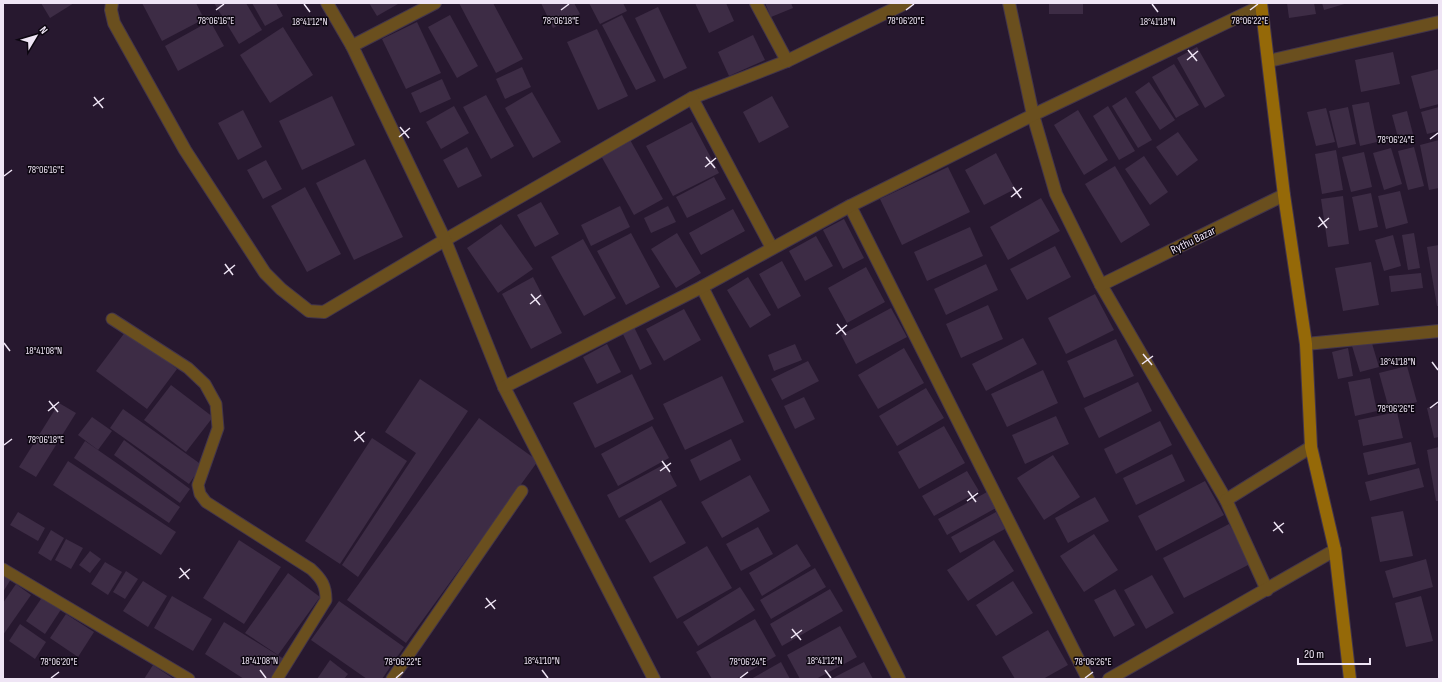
<svg xmlns="http://www.w3.org/2000/svg" width="1442" height="682" font-family="'Sofia Sans Condensed',sans-serif">
<rect width="100%" height="100%" fill="#27182f"/>
<g fill="#3d2c45">
<polygon points="41,3 74,3 50,18"/>
<polygon points="142,3 196,3 204,19 162,41"/>
<polygon points="214,3 246,3 262,30 239,44"/>
<polygon points="252,3 276,3 283,16 265,26"/>
<polygon points="369,3 398,3 398,4 377,16"/>
<polygon points="459,3 493,3 523,59 496,73"/>
<polygon points="541,3 574,3 580,14 553,28"/>
<polygon points="589,3 623,3 627,11 600,24"/>
<polygon points="695,3 726,3 734,21 709,33"/>
<polygon points="765,3 791,3 793,8 771,17"/>
<rect x="1049" y="3" width="34" height="11"/>
<polygon points="1287,3 1314,3 1316,14 1289,18"/>
<polygon points="1322,3 1348,3 1324,10"/>
<polygon points="658,7 687,68 664,79 635,18"/>
<polygon points="450,15 478,66 457,78 428,27"/>
<polygon points="622,15 656,81 636,90 602,25"/>
<polygon points="210,21 224,46 178,71 165,46"/>
<polygon points="417,22 441,73 406,89 382,39"/>
<polygon points="283,27 313,75 270,103 240,55"/>
<polygon points="597,29 628,96 598,110 567,42"/>
<polygon points="753,35 765,60 729,76 718,52"/>
<polygon points="1197,47 1225,96 1205,108 1177,58"/>
<polygon points="1393,52 1400,84 1361,92 1355,60"/>
<polygon points="1174,64 1199,105 1176,118 1152,77"/>
<polygon points="522,67 531,87 505,99 496,79"/>
<polygon points="1439,69 1439,104 1420,109 1411,76"/>
<polygon points="442,79 451,99 420,113 411,93"/>
<polygon points="1149,82 1175,120 1160,130 1135,92"/>
<polygon points="532,92 561,142 533,158 505,108"/>
<polygon points="486,95 514,146 491,159 463,107"/>
<polygon points="332,96 355,145 302,170 279,121"/>
<polygon points="772,96 789,127 759,143 743,112"/>
<polygon points="1126,97 1152,140 1138,148 1112,106"/>
<polygon points="1369,102 1377,142 1360,146 1352,105"/>
<polygon points="454,106 469,133 441,149 426,122"/>
<polygon points="1108,106 1135,151 1119,160 1093,116"/>
<polygon points="1348,107 1356,144 1338,148 1329,111"/>
<polygon points="1439,107 1439,131 1427,134 1421,112"/>
<polygon points="1326,108 1335,142 1316,146 1307,112"/>
<polygon points="243,110 262,147 238,160 218,123"/>
<polygon points="1078,110 1108,160 1084,175 1054,125"/>
<polygon points="1407,111 1414,138 1399,141 1392,115"/>
<polygon points="692,122 719,173 673,196 646,146"/>
<polygon points="1178,132 1198,160 1177,176 1156,147"/>
<polygon points="629,138 663,199 634,215 600,154"/>
<polygon points="1439,140 1439,188 1429,190 1420,145"/>
<polygon points="467,147 482,176 458,188 443,160"/>
<polygon points="1414,147 1424,186 1408,190 1398,151"/>
<polygon points="1391,148 1402,184 1384,190 1373,153"/>
<polygon points="1336,150 1343,190 1322,194 1315,154"/>
<polygon points="1364,152 1372,187 1351,192 1342,157"/>
<polygon points="996,153 1015,189 984,205 965,170"/>
<polygon points="1144,156 1168,192 1150,205 1125,169"/>
<polygon points="365,159 403,237 354,260 316,183"/>
<polygon points="266,160 282,189 263,199 247,170"/>
<polygon points="1115,166 1150,225 1121,243 1085,184"/>
<polygon points="948,167 970,212 902,245 880,199"/>
<polygon points="714,177 726,199 687,218 676,197"/>
<polygon points="305,187 341,254 307,272 271,206"/>
<polygon points="1400,191 1408,223 1386,229 1378,196"/>
<polygon points="1371,193 1378,227 1359,231 1352,197"/>
<polygon points="1343,196 1349,244 1328,247 1321,199"/>
<polygon points="1041,198 1060,231 1008,260 990,227"/>
<polygon points="541,202 559,234 535,247 517,215"/>
<polygon points="620,206 630,227 591,246 581,225"/>
<polygon points="668,206 676,222 651,233 644,218"/>
<polygon points="733,209 745,231 701,255 689,233"/>
<polygon points="844,219 864,258 843,269 823,230"/>
<polygon points="501,224 533,269 498,293 467,248"/>
<polygon points="970,227 983,256 927,281 914,252"/>
<polygon points="631,233 660,287 626,305 597,251"/>
<polygon points="677,233 701,273 676,288 651,249"/>
<polygon points="1414,233 1420,268 1408,270 1402,235"/>
<polygon points="1393,235 1401,266 1384,271 1375,240"/>
<polygon points="816,236 833,266 805,281 789,251"/>
<polygon points="583,239 616,298 584,316 551,257"/>
<polygon points="1439,245 1439,306 1437,306 1427,247"/>
<polygon points="1055,246 1071,277 1027,300 1010,269"/>
<polygon points="782,261 801,296 778,309 759,274"/>
<polygon points="1371,262 1379,305 1343,311 1335,268"/>
<polygon points="986,264 998,290 946,315 934,289"/>
<polygon points="866,267 885,302 847,323 828,288"/>
<polygon points="1421,273 1423,288 1391,292 1389,276"/>
<polygon points="533,277 562,333 531,349 502,294"/>
<polygon points="748,277 771,315 750,328 727,290"/>
<polygon points="1095,294 1114,330 1066,354 1048,318"/>
<polygon points="988,305 1003,339 961,358 946,324"/>
<polygon points="891,308 907,337 856,364 841,335"/>
<polygon points="684,309 701,340 664,361 646,329"/>
<polygon points="634,327 652,364 640,370 622,332"/>
<polygon points="126,331 177,369 147,409 96,371"/>
<polygon points="1023,338 1037,364 986,391 972,364"/>
<polygon points="1116,339 1134,376 1084,398 1067,361"/>
<polygon points="1371,340 1379,367 1360,372 1352,346"/>
<polygon points="607,344 621,372 597,384 583,357"/>
<polygon points="795,344 802,360 774,371 768,355"/>
<polygon points="904,348 924,383 878,409 858,375"/>
<polygon points="1348,348 1353,376 1338,379 1332,352"/>
<polygon points="808,361 819,381 782,400 771,379"/>
<polygon points="1407,366 1417,402 1389,409 1379,373"/>
<polygon points="1043,370 1058,403 1007,427 991,394"/>
<polygon points="632,374 654,419 595,448 573,403"/>
<polygon points="722,376 744,422 685,450 663,404"/>
<polygon points="1370,378 1377,411 1355,416 1348,382"/>
<polygon points="420,379 468,411 358,577 342,565 416,453 385,432"/>
<polygon points="1138,382 1152,411 1099,438 1084,408"/>
<polygon points="171,385 213,417 186,452 144,420"/>
<polygon points="926,388 944,418 897,446 879,416"/>
<polygon points="804,397 815,419 795,429 784,406"/>
<polygon points="59,403 76,413 36,477 19,467"/>
<polygon points="1439,405 1439,437 1434,438 1427,408"/>
<polygon points="123,409 202,465 189,484 110,428"/>
<polygon points="1397,412 1403,438 1363,446 1358,420"/>
<polygon points="1056,416 1069,444 1025,464 1012,435"/>
<polygon points="92,417 112,431 98,450 78,435"/>
<polygon points="479,418 538,461 406,643 347,600"/>
<polygon points="1160,421 1172,445 1116,474 1104,449"/>
<polygon points="652,426 669,458 618,486 601,454"/>
<polygon points="944,426 965,463 919,489 898,452"/>
<polygon points="372,438 407,461 340,564 305,541"/>
<polygon points="731,439 741,460 700,481 690,460"/>
<polygon points="124,440 190,489 180,503 114,455"/>
<polygon points="85,441 180,507 169,523 74,458"/>
<polygon points="1411,442 1416,464 1368,475 1363,453"/>
<polygon points="1439,447 1439,501 1436,501 1427,450"/>
<polygon points="1172,454 1185,481 1136,505 1123,478"/>
<polygon points="1053,455 1080,497 1044,520 1017,478"/>
<polygon points="68,461 176,532 161,555 53,485"/>
<polygon points="665,464 677,486 619,518 607,495"/>
<polygon points="1419,468 1424,487 1370,501 1365,482"/>
<polygon points="967,471 979,491 934,516 922,496"/>
<polygon points="750,475 770,511 722,538 701,502"/>
<polygon points="1205,481 1224,515 1156,551 1138,516"/>
<polygon points="987,492 996,508 947,535 938,519"/>
<polygon points="1095,497 1109,521 1068,543 1055,518"/>
<polygon points="661,500 686,543 650,563 625,520"/>
<polygon points="1403,511 1413,556 1380,562 1371,517"/>
<polygon points="18,512 45,528 38,541 10,525"/>
<polygon points="996,512 1005,529 960,553 951,537"/>
<polygon points="1229,524 1250,564 1184,598 1163,558"/>
<polygon points="758,527 773,554 741,571 726,544"/>
<polygon points="51,530 64,538 51,561 38,553"/>
<polygon points="1094,534 1118,570 1084,592 1060,556"/>
<polygon points="66,539 83,548 71,569 55,560"/>
<polygon points="239,540 281,567 244,624 203,598"/>
<polygon points="994,540 1014,571 968,601 947,570"/>
<polygon points="797,544 811,566 762,596 749,573"/>
<polygon points="707,546 732,588 677,619 653,577"/>
<polygon points="90,551 101,559 90,573 79,565"/>
<polygon points="1426,559 1433,587 1393,598 1385,571"/>
<polygon points="105,562 122,572 108,595 91,584"/>
<polygon points="815,568 826,587 771,619 760,600"/>
<polygon points="126,571 138,579 125,599 113,592"/>
<polygon points="3,573 11,579 3,592"/>
<polygon points="288,573 320,597 278,655 245,633"/>
<polygon points="1152,575 1174,613 1146,629 1124,590"/>
<polygon points="143,581 167,596 148,627 123,611"/>
<polygon points="1013,581 1033,613 996,636 976,605"/>
<polygon points="16,584 31,595 3,635 3,603"/>
<polygon points="740,587 755,610 698,646 683,622"/>
<polygon points="830,589 843,611 782,646 770,624"/>
<polygon points="1115,589 1135,625 1114,637 1094,600"/>
<polygon points="43,596 62,608 45,634 26,621"/>
<polygon points="172,596 212,619 193,651 154,628"/>
<polygon points="1421,596 1433,641 1406,647 1395,603"/>
<polygon points="339,601 404,647 382,679 367,679 311,640"/>
<polygon points="66,614 94,632 78,657 50,638"/>
<polygon points="755,619 776,656 736,679 712,679 696,652"/>
<polygon points="224,622 284,659 272,679 244,679 205,654"/>
<polygon points="20,624 46,642 35,659 9,641"/>
<polygon points="840,626 857,657 816,679 800,679 787,655"/>
<polygon points="1048,630 1068,665 1043,679 1015,679 1002,657"/>
<polygon points="330,660 348,674 344,679 317,679"/>
<polygon points="781,662 790,679 751,679"/>
<polygon points="864,662 873,679 831,679"/>
<polygon points="153,665 174,679 144,679"/>
</g>
<g fill="none" stroke-linecap="round" stroke-linejoin="round">
<g stroke="#43354b" stroke-width="13">
<g id="lane">
<path d="M112 319 188 368 205 384 216 404 218 428 198 485 200 494 206 502 311 569C322 579 326 586 326 600L277 679"/>
<polyline points="3,569 189,679"/>
<polyline points="392,679 522,491"/>
</g>
</g>
<g stroke="#43354b" stroke-width="14">
<g id="street">
<polyline points="112,3 111,10 114,23 185,150 265,273 281,289 309,311 324,312 445,240 692,98 787,61 906,3"/>
<polyline points="327,3 352,46 445,240 504,387 654,679"/>
<polyline points="756,3 787,61"/>
<polyline points="1009,3 1033,115 1056,194 1101,285 1226,500 1267,590"/>
<polyline points="352,46 435,3"/>
<polyline points="1269,61 1439,22"/>
<polyline points="692,98 772,248"/>
<polyline points="850,206 1088,679"/>
<polyline points="1101,285 1284,195"/>
<polyline points="702,287 899,679"/>
<polyline points="1306,344 1439,331"/>
<polyline points="504,387 702,287 850,206 1033,115 1261,6"/>
<polyline points="1226,500 1311,447"/>
<polyline points="1109,679 1335,550"/>
</g>
</g>
<g stroke="#43354b" stroke-width="14">
<polyline id="secondary" points="1261,3 1284,195 1306,344 1311,447 1335,550 1350,679"/>
</g>
<use href="#lane" stroke="#6a4f1e" stroke-width="11"/>
<use href="#street" stroke="#6a4f1e" stroke-width="12"/>
<use href="#secondary" stroke="#956908" stroke-width="12"/>
</g>
<path fill="none" stroke="#efe5f5" stroke-width="1.5" d="M304 4 310 12M1152 4 1158 12M216 10 224 4M561 10 569 4M906 10 914 4M1250 10 1258 4M1188 50 1197 61M1187 60 1198 51M94 97 103 108M93 106 104 98M400 127 409 138M399 137 410 128M1430 139 1438 133M706 157 715 168M705 167 716 158M4 176 12 170M1013 187 1021 198M1011 197 1022 188M1319 217 1327 228M1318 227 1329 218M225 264 233 275M224 274 235 265M531 294 540 305M530 304 541 295M837 324 846 335M836 334 847 325M4 343 10 351M1143 354 1152 365M1432 362 1438 370M1142 364 1153 356M49 401 58 412M1430 408 1438 402M48 411 59 402M355 431 364 442M354 441 365 432M4 445 12 439M662 461 670 472M660 471 671 463M968 491 976 502M967 501 978 493M1274 522 1283 533M1273 531 1284 523M180 568 189 579M179 578 190 569M486 598 495 609M485 608 496 600M792 629 801 640M791 638 802 630M260 670 266 678M542 670 548 678M825 670 831 678M51 678 59 672M396 678 403 672M740 678 748 672M1085 678 1093 672"/>
<g text-anchor="middle" stroke-width="3" stroke-linejoin="round" paint-order="stroke">
<g font-size="12" fill="#efe5f5" stroke="#0c0610">
<text transform="translate(1193 240) rotate(-26)" y="4">Rythu Bazar</text>
</g>
</g>
<g font-size="10" text-anchor="middle" fill="#efe5f5" stroke="#0c0610" stroke-width="3" stroke-linejoin="round" paint-order="stroke">
<text x="216" y="24">78°06'16"E</text>
<text x="561" y="24">78°06'18"E</text>
<text x="906" y="24">78°06'20"E</text>
<text x="1250" y="24">78°06'22"E</text>
<text x="310" y="25">18°41'12"N</text>
<text x="1158" y="25">18°41'18"N</text>
<text x="1396" y="143">78°06'24"E</text>
<text x="46" y="173">78°06'16"E</text>
<text x="44" y="354">18°41'08"N</text>
<text x="1398" y="365">18°41'18"N</text>
<text x="1396" y="412">78°06'26"E</text>
<text x="46" y="443">78°06'18"E</text>
<text x="260" y="664">18°41'08"N</text>
<text x="542" y="664">18°41'10"N</text>
<text x="825" y="664">18°41'12"N</text>
<text x="59" y="665">78°06'20"E</text>
<text x="403" y="665">78°06'22"E</text>
<text x="748" y="665">78°06'24"E</text>
<text x="1093" y="665">78°06'26"E</text>
</g>
<rect width="1442" height="682" fill="none" stroke="#efe5f5" stroke-width="8"/>
<g transform="translate(36 36) rotate(52)" stroke="#0c0610" stroke-width="3" paint-order="stroke">
<path d="M0-3L7 15L0 10L-7 15Z" fill="#efe5f5"/>
<text y="-6" font-size="11" font-weight="bold" text-anchor="middle" fill="#efe5f5">N</text>
</g>
<path d="M1298 658v6h72v-6" fill="none" stroke="#efe5f5" stroke-width="2"/>
<text x="1304" y="658" font-size="12" fill="#efe5f5" stroke="#0c0610" stroke-width="3" paint-order="stroke">20 m</text>
</svg>
